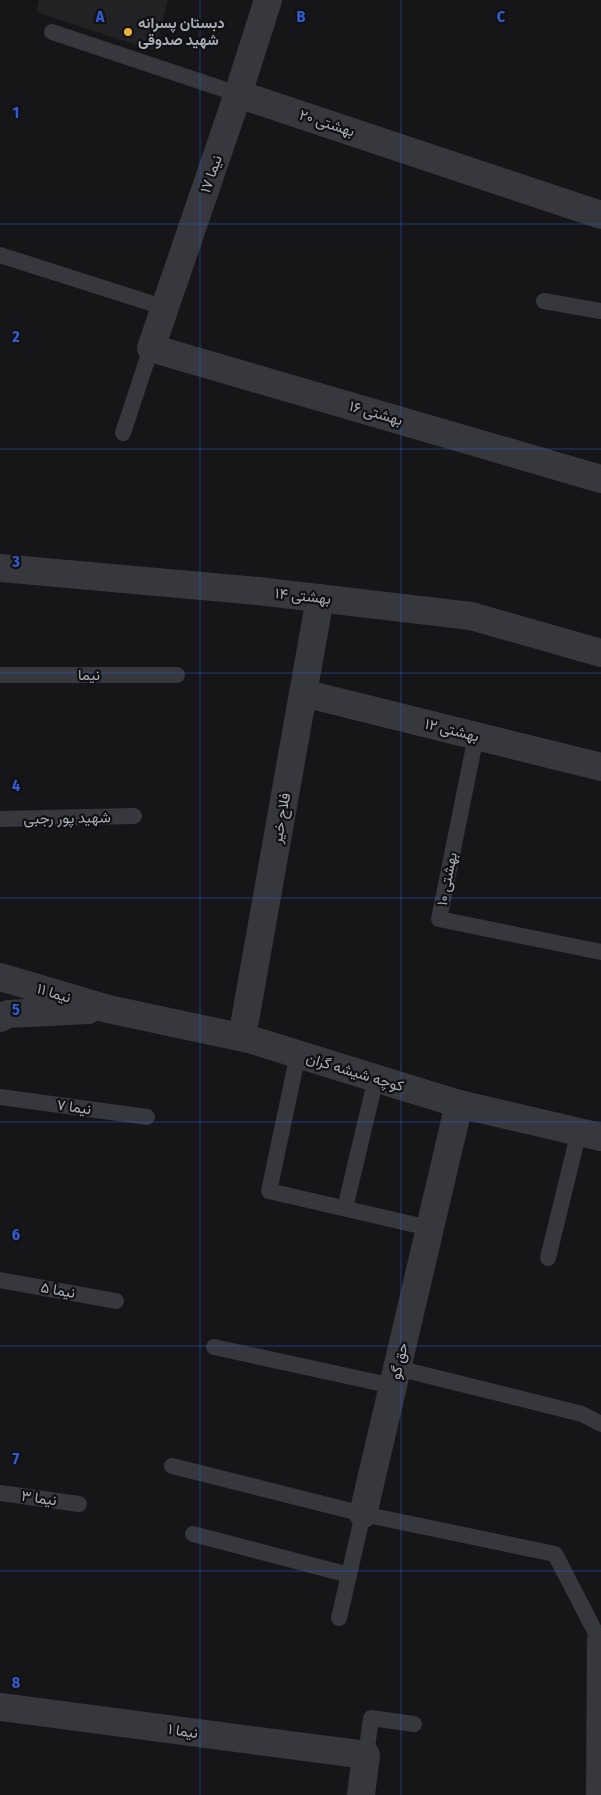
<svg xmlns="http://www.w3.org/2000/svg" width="601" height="1795" font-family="'Fira Sans Condensed',Vazirmatn,sans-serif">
<rect width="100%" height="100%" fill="#161618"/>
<polygon fill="#222225" points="39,0 168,0 155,51 36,12"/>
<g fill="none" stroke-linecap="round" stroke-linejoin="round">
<g stroke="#37383d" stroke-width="16">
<polyline points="52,32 238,94"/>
<polyline points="0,255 166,308"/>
<polyline points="544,301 601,311"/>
<polyline points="123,433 151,348"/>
<polyline points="0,675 177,675"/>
<polyline points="476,736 439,919 601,952"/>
<polyline points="0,819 134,816"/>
<polyline points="298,1054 269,1191 429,1228"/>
<polyline points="0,1097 147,1117"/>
<polyline points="345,1208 376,1078"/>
<polyline points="548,1258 579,1131"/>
<polyline points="0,1280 116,1301"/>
<polyline points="214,1347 393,1386"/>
<polyline points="397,1368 582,1414 601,1424"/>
<polyline points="172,1466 363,1514 555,1554 600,1641"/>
<polyline points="0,1493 79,1504"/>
<polyline points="193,1534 349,1575"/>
<polyline points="339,1618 363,1514"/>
<polyline points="366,1755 371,1718 414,1724"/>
</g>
<g stroke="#37383d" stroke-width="28">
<polyline points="268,0 238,94 151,348 601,479"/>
<polyline points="238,94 601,215"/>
<polyline points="0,568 258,591 471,616 601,653"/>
<polyline points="303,693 601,767"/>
<polyline points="0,977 108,1009 249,1039 459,1104 601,1137"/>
<polyline points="0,1018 8,1014 88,1010"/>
<polyline points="242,1037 320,598"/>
<polyline points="363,1514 459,1104"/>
<polyline points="0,1707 366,1755 361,1795"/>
<polyline points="600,1795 601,1640"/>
</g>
</g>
<path fill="none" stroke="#325cd3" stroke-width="1" stroke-opacity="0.55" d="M200 0V1795M401 0V1795M0 224H601M0 449H601M0 673H601M0 898H601M0 1122H601M0 1346H601M0 1571H601"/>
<circle fill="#f2b134" stroke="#111113" stroke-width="2" cx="128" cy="32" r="5"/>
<g text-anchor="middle" stroke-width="4.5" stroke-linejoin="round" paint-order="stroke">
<g font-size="15" font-weight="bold" fill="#a8adb8" stroke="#111113" text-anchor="start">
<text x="138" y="28">دبستان پسرانه<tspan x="138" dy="17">شهید صدوقی</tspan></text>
</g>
<g font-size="15" fill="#a8adb8" stroke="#111113">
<text transform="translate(327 123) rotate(18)" y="5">بهشتی ۲۰</text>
<text transform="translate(211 174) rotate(-71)" y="5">نیما ۱۷</text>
<text transform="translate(376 413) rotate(16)" y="5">بهشتی ۱۶</text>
<text transform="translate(303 596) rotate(6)" y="5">بهشتی ۱۴</text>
<text x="89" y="680">نیما</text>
<text transform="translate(452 730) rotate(14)" y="5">بهشتی ۱۲</text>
<text transform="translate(67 818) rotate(-1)" y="5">شهید پور رجبی</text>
<text transform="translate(281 818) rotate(-80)" y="5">فلاح خیر</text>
<text transform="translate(447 879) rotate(-79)" y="5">بهشتی ۱۰</text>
<text transform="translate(54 993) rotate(17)" y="5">نیما ۱۱</text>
<text transform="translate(355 1072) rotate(17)" y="5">کوچه شیشه گران</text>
<text transform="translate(74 1107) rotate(8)" y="5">نیما ۷</text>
<text transform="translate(58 1290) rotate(10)" y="5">نیما ۵</text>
<text transform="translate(399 1361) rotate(-77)" y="5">حق گو</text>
<text transform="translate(39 1498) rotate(8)" y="5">نیما ۳</text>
<text transform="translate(183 1731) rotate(8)" y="5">نیما ۱</text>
</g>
</g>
<g font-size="16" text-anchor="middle" font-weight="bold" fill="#325cd3" stroke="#111113" stroke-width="4.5" stroke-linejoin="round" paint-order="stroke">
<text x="100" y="22">A</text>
<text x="301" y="22">B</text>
<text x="501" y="22">C</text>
<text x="16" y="118">1</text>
<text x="16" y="342">2</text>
<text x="16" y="567">3</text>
<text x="16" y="791">4</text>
<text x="16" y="1015">5</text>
<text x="16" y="1240">6</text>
<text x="16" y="1464">7</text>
<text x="16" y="1688">8</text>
</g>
</svg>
